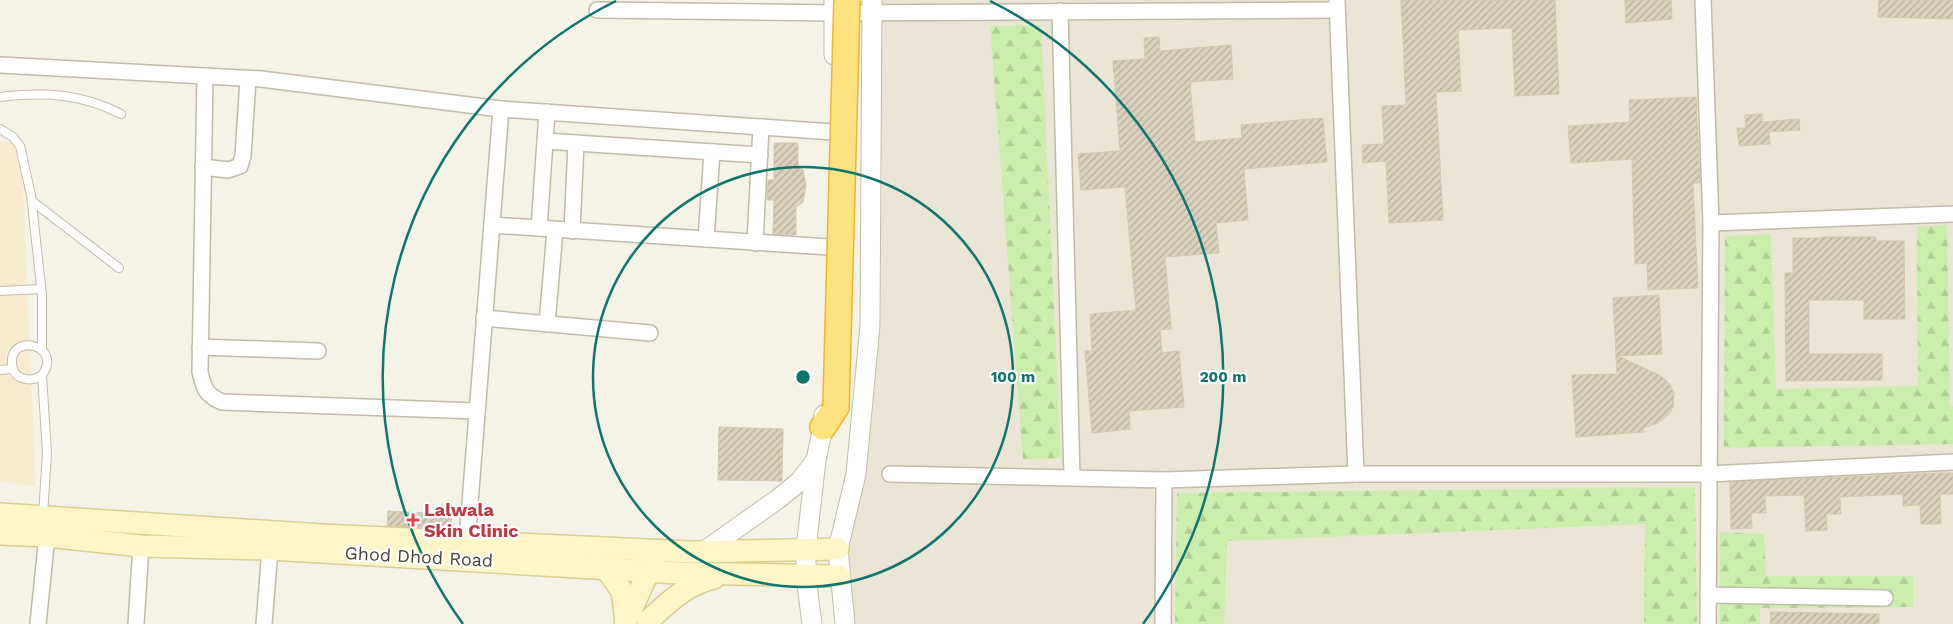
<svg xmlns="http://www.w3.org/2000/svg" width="1953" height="624" font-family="'Work Sans',sans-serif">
<defs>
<pattern id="forest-firs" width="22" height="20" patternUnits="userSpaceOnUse" patternTransform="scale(1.25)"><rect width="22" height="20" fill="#cbeeac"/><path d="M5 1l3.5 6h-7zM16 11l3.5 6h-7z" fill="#b0cd95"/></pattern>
<pattern id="building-hatch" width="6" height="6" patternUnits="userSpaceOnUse" patternTransform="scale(1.25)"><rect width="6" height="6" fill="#dbd2be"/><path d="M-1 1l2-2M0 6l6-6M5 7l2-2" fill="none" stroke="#b4ac9b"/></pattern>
</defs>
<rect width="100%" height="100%" fill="#f5f2e7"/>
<polygon fill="#eae5d5" points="882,0 1953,0 1953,624 855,624 848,577 848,546 864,477 881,321"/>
<polygon fill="#f9ebd0" points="0,141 21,144 36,486 0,482"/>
<g fill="url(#forest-firs)">
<polygon points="1041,25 1061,458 1023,459 990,26"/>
<polygon points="1947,225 1950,406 1953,406 1953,444 1724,448 1725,236 1771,234 1776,389 1918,386 1917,227"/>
<polygon points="1695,487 1697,624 1644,624 1645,524 1227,541 1224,624 1175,624 1177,493"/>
<polygon points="1720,532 1764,534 1766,576 1913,576 1913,607 1760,608 1760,624 1720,624"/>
</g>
<g fill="url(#building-hatch)" stroke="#d4c8ae">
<polygon points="1401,0 1555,0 1559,94 1515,96 1512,28 1458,30 1461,91 1436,92 1443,220 1389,223 1386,161 1363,163 1362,145 1384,144 1382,106 1406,105"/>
<polygon points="1625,0 1671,0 1672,19 1626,23"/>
<polygon points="1879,0 1953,0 1953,19 1878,17"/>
<polygon points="1159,37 1160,51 1231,45 1233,79 1190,82 1195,142 1242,138 1241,125 1323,118 1327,162 1244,169 1248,220 1216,223 1219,253 1165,257 1171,329 1160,330 1162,353 1179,351 1184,407 1129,411 1130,429 1092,433 1085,351 1092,351 1090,314 1136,310 1125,187 1081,190 1078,154 1120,151 1113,61 1145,59 1144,38"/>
<polygon points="1696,97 1700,183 1693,183 1698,288 1648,290 1647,263 1635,264 1632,159 1571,163 1568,126 1630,122 1629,100"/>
<polygon points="1762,114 1762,122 1799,119 1800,130 1769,132 1770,144 1739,146 1737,128 1746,128 1745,115"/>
<polygon points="774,143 798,143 798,165 803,170 806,186 803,202 796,207 796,235 773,234 774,200 767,200 768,180 774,180"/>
<polygon points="1821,237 1876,237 1876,241 1904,241 1905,319 1864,319 1864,300 1809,300 1809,354 1882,354 1882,380 1786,381 1785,273 1793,273 1793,238 1821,238"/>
<polygon points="1659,295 1662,354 1618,356 1661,376 1669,383 1674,393 1673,407 1669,414 1658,423 1643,428 1644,432 1576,437 1572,375 1617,374 1613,298"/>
<polygon points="719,427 783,429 782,481 718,480"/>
<polygon points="1939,473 1953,473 1953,494 1940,494 1941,524 1921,524 1920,505 1903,506 1903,494 1840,497 1841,514 1826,514 1827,530 1806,531 1804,495 1765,496 1766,513 1751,513 1752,528 1731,529 1730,482"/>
<polygon points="388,511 452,514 451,528 387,526"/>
<polygon points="1771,612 1879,614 1879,624 1770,624"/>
</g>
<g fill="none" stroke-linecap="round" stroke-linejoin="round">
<g stroke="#c2bba9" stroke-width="10">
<g id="service">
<path d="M0 97C45 92 80 93 121 114"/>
<polyline points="0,129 13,137 20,146 31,195 42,295 42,350"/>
<polyline points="32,201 119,268"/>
<polyline points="0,291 41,289"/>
<polyline points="0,370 13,369"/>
<path d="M42 375C31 383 13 380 12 364 9 332 64 345 42 375L47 453 43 515"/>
</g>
</g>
<g stroke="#c2bba9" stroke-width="18">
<g id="minor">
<polyline points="1703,0 1711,223 1708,624"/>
<polyline points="1337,1 1356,474"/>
<polyline points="597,10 834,13 1337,10"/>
<polyline points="1060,11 1072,477"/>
<polyline points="0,65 261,79 501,109 833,132"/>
<path d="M205 76 200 372C204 389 206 395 222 402L477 411"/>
<polyline points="545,141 760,155"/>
<polyline points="203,167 228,170 240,166 243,156 248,79"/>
<polyline points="1711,223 1953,214"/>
<polyline points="492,225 829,247"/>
<polyline points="539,228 547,112"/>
<polyline points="572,231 576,143"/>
<polyline points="706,239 712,152"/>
<polyline points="755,243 761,127"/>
<polyline points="484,318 650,333"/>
<polyline points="547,324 555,230"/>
<polyline points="200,347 318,351"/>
<polyline points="890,474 1164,480 1356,474 1708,474 1953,462"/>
<polyline points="467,541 501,109"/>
<polyline points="1708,595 1885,598"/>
<polyline points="38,624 47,536"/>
<polyline points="136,624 141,546"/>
<polyline points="264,624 270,549"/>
<polyline points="1163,624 1164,480"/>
</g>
</g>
<g stroke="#c2bba9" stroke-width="21">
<g id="tertiary">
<polyline points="834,55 834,0"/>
<polyline points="706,550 778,499 800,481 816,460"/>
<polyline points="812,624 806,577 806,549 816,460 823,427 824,415"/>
<polyline points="845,624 838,549 856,474 870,325 872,0"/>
</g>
</g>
<g stroke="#dacd92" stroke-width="24">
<g id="secondary">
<polyline points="0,514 322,535 690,552 838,549"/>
<polyline points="0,534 47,536 141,546 270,549 679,573 839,576"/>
<polyline points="606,569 622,591 626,622"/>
<path d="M648 621C668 603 686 584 714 578"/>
<polyline points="625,624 654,559"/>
</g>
</g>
<g stroke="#efb628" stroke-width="28">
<polyline id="trunk" points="823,427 836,407"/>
</g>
<use href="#service" stroke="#fff" stroke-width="8"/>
<use href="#minor" stroke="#fff" stroke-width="15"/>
<use href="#tertiary" stroke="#fff" stroke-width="19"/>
<use href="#secondary" stroke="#fff6c8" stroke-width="21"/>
<use href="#trunk" stroke="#ffe280" stroke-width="25"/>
<g stroke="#efb628" stroke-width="28" stroke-linecap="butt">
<polyline id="trunk-bridge" points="836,407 847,0"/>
</g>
<use href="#trunk-bridge" stroke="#ffe280" stroke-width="25"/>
</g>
<g fill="none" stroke="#0f766e" stroke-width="2.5">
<circle cx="803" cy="377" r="210"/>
<path d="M463 624A420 420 0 0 1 616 1M990 1A420 420 0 0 1 1143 624"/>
</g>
<path fill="#e0444e" stroke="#fff" stroke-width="2" d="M410.5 512.5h5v5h5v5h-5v5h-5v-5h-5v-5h5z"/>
<g text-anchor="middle" stroke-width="4.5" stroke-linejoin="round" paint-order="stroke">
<g font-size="18" font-weight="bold" fill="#be3a42" stroke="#fff" text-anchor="start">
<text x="424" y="516">Lalwala<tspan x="424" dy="21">Skin Clinic</tspan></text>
</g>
<g font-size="18" fill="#4a4335" stroke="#fff">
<text transform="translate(419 557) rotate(3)" y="6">Ghod Dhod Road</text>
</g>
</g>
<circle cx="803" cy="377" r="8" fill="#0f766e" stroke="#fff" stroke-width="2.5"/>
<g font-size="15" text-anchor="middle" font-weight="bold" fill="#0f766e" stroke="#fff" stroke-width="4.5" stroke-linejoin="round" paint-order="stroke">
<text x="1013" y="382">100 m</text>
<text x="1223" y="382">200 m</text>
</g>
</svg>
